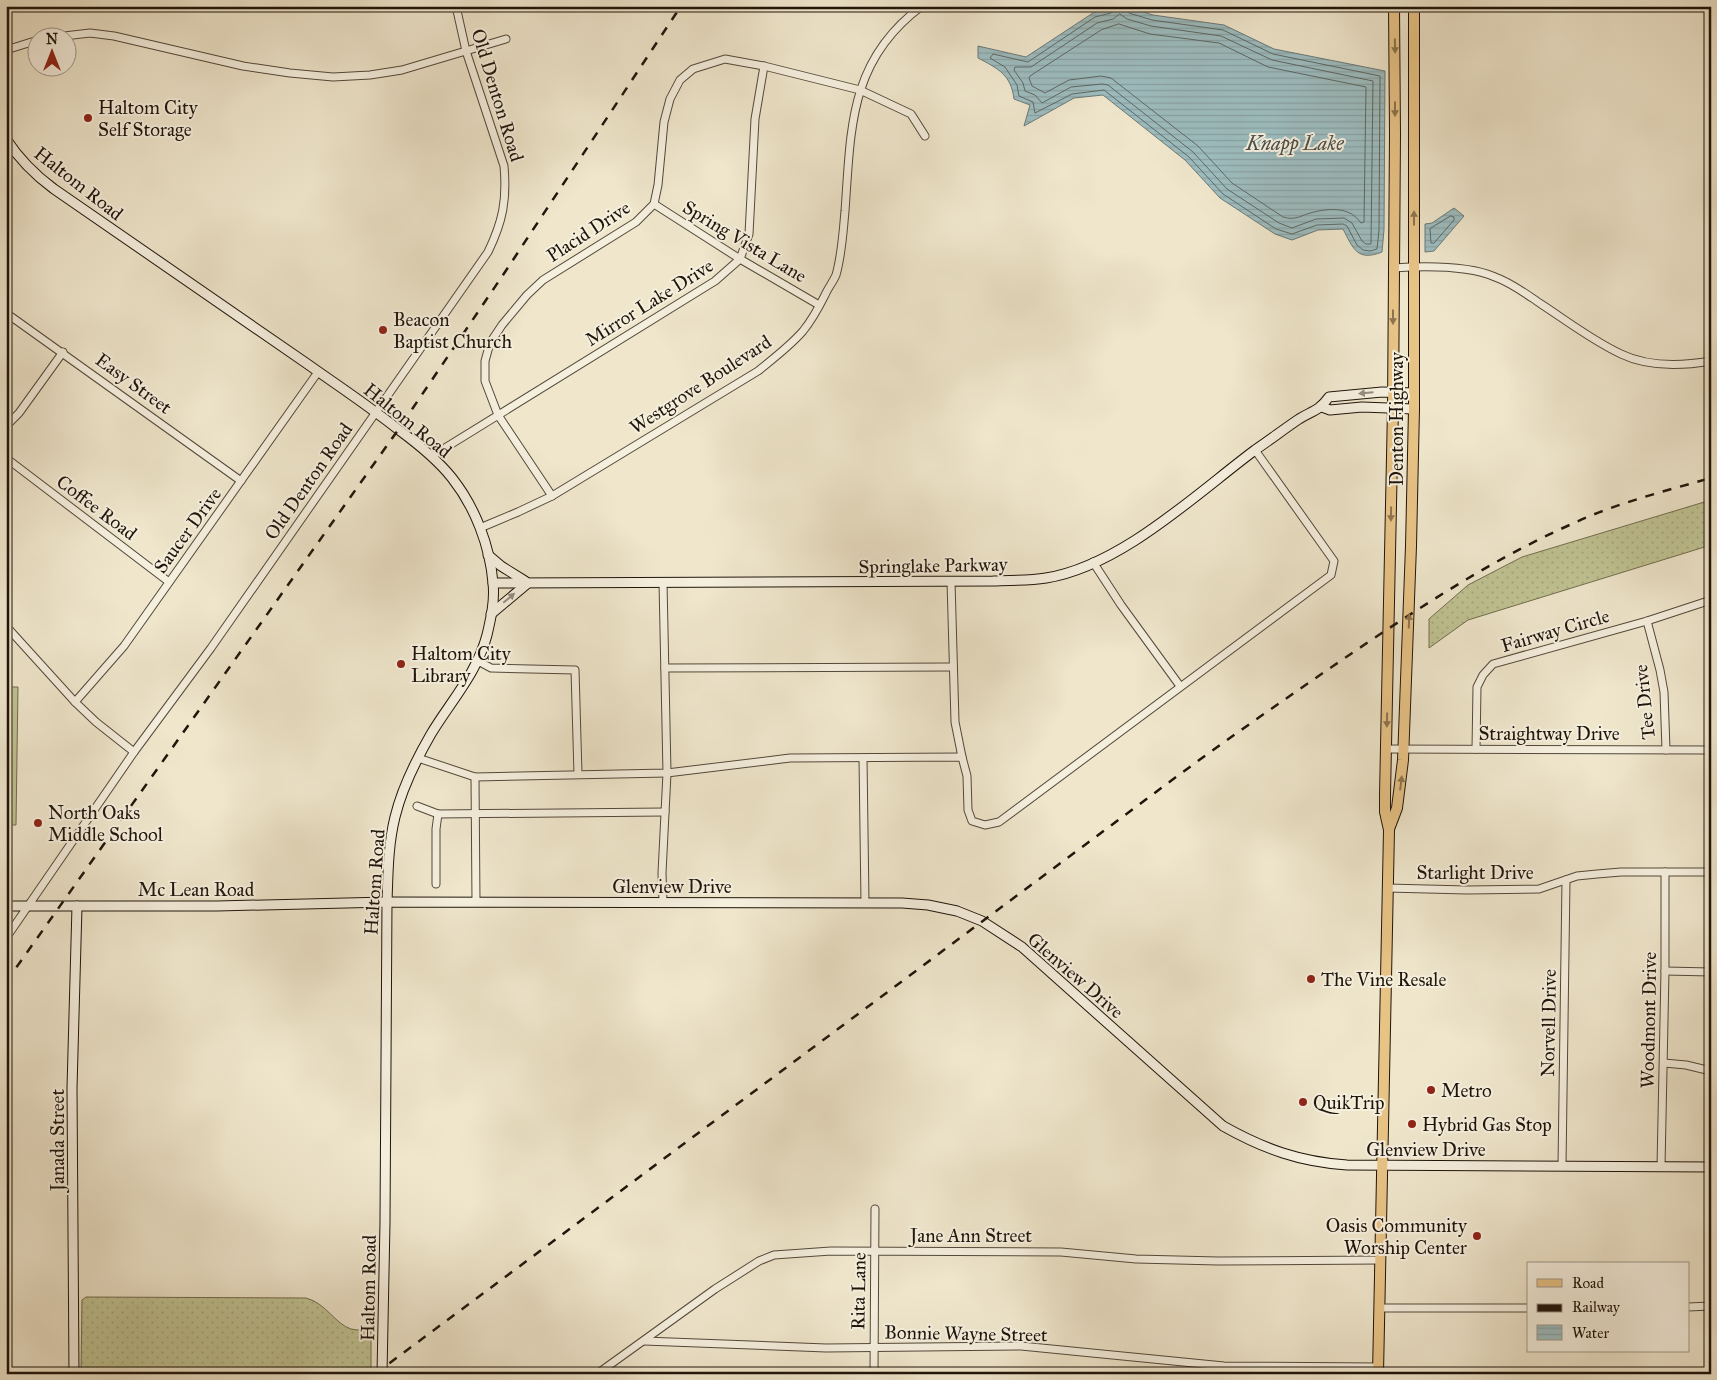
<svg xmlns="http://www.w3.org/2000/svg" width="1717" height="1380" font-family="'IM FELL Great Primer',serif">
<defs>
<pattern id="grass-dots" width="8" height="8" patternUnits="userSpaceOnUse" patternTransform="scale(1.25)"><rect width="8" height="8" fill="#c0c393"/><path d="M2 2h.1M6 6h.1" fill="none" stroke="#a5a77d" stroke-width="1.8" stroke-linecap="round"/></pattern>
<pattern id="water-rules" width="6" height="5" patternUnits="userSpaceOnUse" patternTransform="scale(1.25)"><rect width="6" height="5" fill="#9dbdc0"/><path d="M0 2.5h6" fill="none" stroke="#87a2a4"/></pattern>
</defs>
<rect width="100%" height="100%" fill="#efe6cc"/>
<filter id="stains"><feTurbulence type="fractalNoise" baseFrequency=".004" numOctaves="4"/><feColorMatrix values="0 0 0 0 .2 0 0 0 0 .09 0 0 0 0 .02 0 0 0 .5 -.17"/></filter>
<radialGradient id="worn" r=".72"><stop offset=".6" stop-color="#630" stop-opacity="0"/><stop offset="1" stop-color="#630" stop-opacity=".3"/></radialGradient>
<g fill="url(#grass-dots)" stroke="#706c4e">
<polygon points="1711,500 1711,545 1468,620 1429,648 1429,619 1468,585 1522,557"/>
<path d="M86 1297 306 1298C326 1303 335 1324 351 1329 358 1331 364 1329 371 1331V1372L368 1374H81L82 1300Z"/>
</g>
<polygon fill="#c0c393" stroke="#706c4e" points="6,687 18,687 16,825 6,825"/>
<g fill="url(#water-rules)" stroke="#6b7977">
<path d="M1111 8H1130L1153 15 1224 25 1274 49 1385 71 1384 230 1382 252C1357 262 1353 248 1343 229L1318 230 1292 240 1275 234 1220 198 1185 160 1103 95 1074 98 1024 126 1030 105 1014 99C1011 75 999 69 978 58V46L1026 57 1093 13Z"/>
<polygon points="1454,208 1464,216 1434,251 1425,252 1425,224 1432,223"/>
</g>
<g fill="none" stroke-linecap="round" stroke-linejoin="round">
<g stroke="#5e6865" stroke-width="1">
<polyline points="1114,6 1111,13 1095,17 1028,62 993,54 990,58 1005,67 1017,85 1019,96 1033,102 1035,113 1072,94 1104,90 1189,157 1223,194 1276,229 1292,234 1317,225 1343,224 1347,226 1357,245 1363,250 1370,251 1377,249 1379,230 1380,76 1273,54 1223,30 1152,20 1129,13 1126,10 1125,6"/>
<polygon points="1120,14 1127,19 1151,26 1221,36 1272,60 1373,81 1371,244 1366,244 1362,241 1352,223 1344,218 1316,219 1292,228 1279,223 1227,189 1193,152 1108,85 1102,84 1071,87 1042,103 1035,95 1025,91 1023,83 1014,70 1015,67 1031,67 1097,23 1113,19"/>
<path d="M1119 24 1150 34 1219 43 1268 67 1366 87 1364 222 1361 223C1350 207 1331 208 1314 212 1301 215 1296 221 1283 217L1232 183 1198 146 1111 78 1101 76 1069 80 1045 93 1032 86 1029 78 1030 76 1101 30Z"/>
<polygon points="1451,216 1454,217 1454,220 1434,243 1431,243 1430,229"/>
</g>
<g stroke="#53483a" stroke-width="9">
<g id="street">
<polyline points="47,38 90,33 114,36 243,66 290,73 333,77 370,75 402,70 506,39"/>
<polyline points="6,50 38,40"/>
<polyline points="654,204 740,259 819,305"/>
<path d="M1393 268C1424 266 1467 265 1495 277 1512 283 1526 294 1541 304 1567 321 1593 341 1621 354 1648 367 1682 366 1711 361"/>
<polyline points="6,313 241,481"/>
<polyline points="6,426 19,413 63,352"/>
<polyline points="432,456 715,281 740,259 749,234 755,119 764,66"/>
<polyline points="6,458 169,582"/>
<polyline points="552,496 498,415 485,381 485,361 490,343 502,325 527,295 543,280 636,222 654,204 658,185 664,122 670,99 680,80 693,69 725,59 764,66 860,90 911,114 925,136"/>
<path d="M480 528 518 512 552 496 758 371C774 358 790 346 803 331 812 320 819 307 825 295 828 288 833 282 836 275 842 254 843 232 845 211 851 128 849 60 922 6"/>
<polyline points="1093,562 1121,605 1180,686"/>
<polyline points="951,581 955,722 962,757"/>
<polyline points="663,582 667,773 662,873 663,902"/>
<polyline points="1647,621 1660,670 1664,692 1666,750"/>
<polyline points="6,626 75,702 96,722 134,752"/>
<polyline points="478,661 491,668 575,670 578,774"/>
<polyline points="665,668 952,667"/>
<polyline points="75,702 124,646 318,372"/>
<polyline points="1386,749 1711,750"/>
<polyline points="1476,749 1477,687 1483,675 1493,664 1647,621 1711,600"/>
<polyline points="418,758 475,777 667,773 790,758 962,757 967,776 968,810 972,821 985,825 999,822 1331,575 1334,561 1255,450"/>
<polyline points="863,758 865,903"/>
<polyline points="475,777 476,902"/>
<polyline points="417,806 438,814 665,812"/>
<polyline points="436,884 436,829 438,814"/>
<polyline points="1387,888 1467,890 1539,889 1577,876 1597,874 1621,872 1711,872"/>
<path d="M6 938 134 752 211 648 488 252C503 221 507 200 504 166L466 51 456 6"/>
<polyline points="1665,971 1711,972"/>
<polyline points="1664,1063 1686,1065 1711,1071"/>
<polyline points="1562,1166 1566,880"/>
<polyline points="1661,1167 1665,971 1665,872"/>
<polyline points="1688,1307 1711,1306"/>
<polyline points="1380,1308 1528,1308"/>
<polyline points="644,1341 826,1348 1021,1346 1224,1366 1379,1367"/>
<polyline points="597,1374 715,1289 759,1261 774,1255 831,1251 1061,1252 1136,1259 1218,1261 1381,1260"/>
<polyline points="874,1374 875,1209"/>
</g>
</g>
<g stroke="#1f140a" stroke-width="11">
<g id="secondary">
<path d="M6 139C19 159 35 175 54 189 138 247 222 305 306 363 337 385 369 406 399 430 418 444 437 459 452 478 475 507 490 546 493 583 495 600 491 618 487 635 477 673 451 701 431 734 416 760 402 788 395 817 388 845 388 874 387 902L385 1222 382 1374"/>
<polyline points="1322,407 1330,410 1362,407 1414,409"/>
<polyline points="488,555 501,566 525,581"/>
<path d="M493 583 993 581C1010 580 1028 581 1046 578 1121 566 1196 494 1255 450 1270 440 1284 429 1299 419 1312 411 1319 411 1329 397L1382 392 1414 393"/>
<polyline points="491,614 528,583"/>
<path d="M6 906H217L387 902 902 903 928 905 957 911 982 921 1022 947 1223 1126C1264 1149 1300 1162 1347 1165L1711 1167"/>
<polyline points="74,1374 72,1088 77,906"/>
</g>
</g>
<g stroke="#1f140a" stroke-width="12">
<g id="primary">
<polyline points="1389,829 1397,808 1403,760 1411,546 1414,409 1414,6"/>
<polyline points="1378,1374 1389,830 1385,812 1385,795 1393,408 1395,134 1394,6"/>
</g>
</g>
<use href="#street" stroke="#f5efde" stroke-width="7"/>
<use href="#secondary" stroke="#f5efde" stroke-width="9"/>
<use href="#primary" stroke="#e8c386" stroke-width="10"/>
<g stroke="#1f140a" stroke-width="2.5" stroke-dasharray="9 9" stroke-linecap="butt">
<polyline points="6,982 398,430 503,275 681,6"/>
<path d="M375 1374 1172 780C1233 735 1295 692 1358 649 1428 602 1497 557 1574 523 1617 503 1665 491 1711 478"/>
</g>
</g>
<defs><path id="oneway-solid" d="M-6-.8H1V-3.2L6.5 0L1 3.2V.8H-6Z" transform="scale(1.25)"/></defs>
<g fill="#8e744e">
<use href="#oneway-solid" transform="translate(1395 46) rotate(89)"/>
<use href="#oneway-solid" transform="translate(1395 109) rotate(90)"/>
<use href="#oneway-solid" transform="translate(1414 218) rotate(-90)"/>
<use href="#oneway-solid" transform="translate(1393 317) rotate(90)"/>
<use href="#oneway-solid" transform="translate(1391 514) rotate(91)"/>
<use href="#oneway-solid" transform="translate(1409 621) rotate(-88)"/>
<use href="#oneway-solid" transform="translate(1387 720) rotate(91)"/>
<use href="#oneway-solid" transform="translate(1401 783) rotate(-83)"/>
</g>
<g fill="#958c7f">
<use href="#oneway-solid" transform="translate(1366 393) rotate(175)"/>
<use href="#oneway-solid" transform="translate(509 598) rotate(-40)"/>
</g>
<g fill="#8f2418" stroke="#f5efde" stroke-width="2">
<circle cx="88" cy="118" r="5"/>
<circle cx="383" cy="330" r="5"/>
<circle cx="401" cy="664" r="5"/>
<circle cx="38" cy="823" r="5"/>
<circle cx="1311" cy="979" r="5"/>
<circle cx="1431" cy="1090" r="5"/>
<circle cx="1303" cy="1102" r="5"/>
<circle cx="1412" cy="1124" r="5"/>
<circle cx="1477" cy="1236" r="5"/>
</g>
<g text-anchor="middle" stroke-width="4" stroke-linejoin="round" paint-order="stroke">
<g font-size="19" fill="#1f140a" stroke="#f5efde">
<text transform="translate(498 95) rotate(73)" y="7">Old Denton Road</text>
<text transform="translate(79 183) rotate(38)" y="7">Haltom Road</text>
<text transform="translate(588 231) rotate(-33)" y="7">Placid Drive</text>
<text transform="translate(745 241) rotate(31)" y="7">Spring Vista Lane</text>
<text transform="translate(649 302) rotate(-32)" y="7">Mirror Lake Drive</text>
<text transform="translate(134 383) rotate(36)" y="7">Easy Street</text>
<text transform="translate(700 384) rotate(-33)" y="7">Westgrove Boulevard</text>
<text transform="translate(1396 419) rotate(-90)" y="7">Denton Highway</text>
<text transform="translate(408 420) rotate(39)" y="7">Haltom Road</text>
<text transform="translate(308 481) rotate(-55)" y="7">Old Denton Road</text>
<text transform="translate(97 507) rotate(37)" y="7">Coffee Road</text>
<text transform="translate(187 530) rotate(-54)" y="7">Saucer Drive</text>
<text transform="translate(933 565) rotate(-1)" y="7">Springlake Parkway</text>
<text transform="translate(1555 630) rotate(-16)" y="7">Fairway Circle</text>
<text transform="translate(1644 702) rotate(-96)" y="7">Tee Drive</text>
<text x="1549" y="740">Straightway Drive</text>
<text x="1475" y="879">Starlight Drive</text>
<text transform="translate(374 882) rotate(-86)" y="7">Haltom Road</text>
<text x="672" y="893">Glenview Drive</text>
<text x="196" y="896">Mc Lean Road</text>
<text transform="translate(1076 975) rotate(41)" y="7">Glenview Drive</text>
<text transform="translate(1648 1020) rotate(-89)" y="7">Woodmont Drive</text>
<text transform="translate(1548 1023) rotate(-89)" y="7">Norvell Drive</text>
<text transform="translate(57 1140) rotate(-90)" y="7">Janada Street</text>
<text x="1426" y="1156">Glenview Drive</text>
<text x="971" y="1242">Jane Ann Street</text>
<text transform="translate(368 1288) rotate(-89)" y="7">Haltom Road</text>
<text transform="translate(858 1291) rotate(-89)" y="7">Rita Lane</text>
<text transform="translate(966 1333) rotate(1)" y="7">Bonnie Wayne Street</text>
</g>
<g font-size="19" fill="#1f140a" stroke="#f5efde" text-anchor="start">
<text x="98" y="114">Haltom City<tspan x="98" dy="22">Self Storage</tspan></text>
<text x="393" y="326">Beacon<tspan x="393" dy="22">Baptist Church</tspan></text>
<text x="411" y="660">Haltom City<tspan x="411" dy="22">Library</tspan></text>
<text x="48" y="819">North Oaks<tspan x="48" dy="22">Middle School</tspan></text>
<text x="1321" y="986">The Vine Resale</text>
<text x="1441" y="1097">Metro</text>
<text x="1313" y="1109">QuikTrip</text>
<text x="1422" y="1131">Hybrid Gas Stop</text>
<text x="1467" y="1232" text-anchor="end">Oasis Community<tspan x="1467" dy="22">Worship Center</tspan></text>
</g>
<g font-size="20" font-style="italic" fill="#4b4f4a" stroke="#f5efde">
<text x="1295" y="150">Knapp Lake</text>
</g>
</g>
<rect width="1717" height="1380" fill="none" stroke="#efe6cc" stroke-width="25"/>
<rect x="8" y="8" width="1702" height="1365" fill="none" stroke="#1f140a" stroke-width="2.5"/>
<rect x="12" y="12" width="1692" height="1355" fill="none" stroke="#1f140a"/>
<rect x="1527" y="1262" width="162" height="90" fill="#f5efde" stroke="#9f9789"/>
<rect x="1537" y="1279" width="25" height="8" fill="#e8c386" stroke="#9f9789"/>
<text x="1572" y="1288" font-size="15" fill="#1f140a">Road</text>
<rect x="1537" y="1304" width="25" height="8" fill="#1f140a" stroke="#9f9789"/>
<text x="1572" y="1312" font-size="15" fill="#1f140a">Railway</text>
<rect x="1537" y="1325" width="25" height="15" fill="url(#water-rules)" stroke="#9f9789"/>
<text x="1572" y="1338" font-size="15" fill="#1f140a">Water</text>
<g transform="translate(52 52)"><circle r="24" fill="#f5efde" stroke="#9f9789"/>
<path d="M0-4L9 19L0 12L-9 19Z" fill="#8f2418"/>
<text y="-8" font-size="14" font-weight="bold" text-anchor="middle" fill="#1f140a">N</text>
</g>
<rect width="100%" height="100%" filter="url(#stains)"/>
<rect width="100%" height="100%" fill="url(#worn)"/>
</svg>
